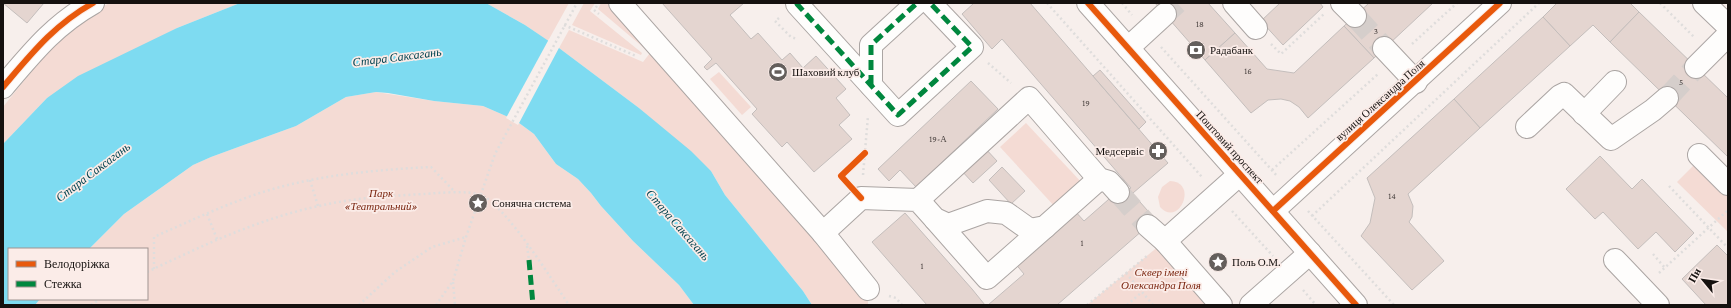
<svg xmlns="http://www.w3.org/2000/svg" width="1731" height="308" font-family="'Crimson Pro',serif">
<rect width="100%" height="100%" fill="#f7efec"/>
<g fill="#f4dbd4">
<polygon points="109,3 240,3 177,28 47,98 3,144 3,107 59,37 88,16"/>
<polygon points="486,3 569,3 548,41 525,25"/>
<polygon points="584,3 595,3 590,11 642,53 641,55 572,25"/>
<polygon points="601,3 616,3 868,294 868,305 812,305 803,291 725,195 711,171 639,108 559,48 569,30 643,62 650,53 598,9"/>
<polygon points="719,72 751,107 742,115 710,79"/>
<polygon points="376,92 434,101 483,106 515,120 534,134 556,164 578,179 591,193 601,206 633,241 679,285 694,305 35,305 40,299 147,299 147,249 89,249 124,214 193,165 211,157 296,126 346,97"/>
<polygon points="1026,123 1083,184 1056,208 1000,147"/>
<polygon points="1696,163 1728,195 1728,232 1677,182"/>
<path d="M1170 181C1199 182 1179 228 1160 207L1158 197 1162 187Z"/>
<polygon points="1165,241 1221,305 1087,305"/>
</g>
<polygon fill="#7edbf1" points="240,3 486,3 525,25 559,48 639,108 691,151 711,171 725,195 803,291 812,305 694,305 679,285 633,241 601,206 591,193 578,179 556,164 534,134 515,120 483,106 434,101 388,93 376,92 346,97 296,126 211,157 193,165 124,214 89,249 9,249 9,299 40,299 35,305 3,305 3,144 47,98 78,76 177,28"/>
<polygon fill="#f7efec" points="549,39 560,46 518,125 506,118"/>
<g fill="#e4d5d0" stroke="#c4bebc">
<polygon points="3,3 44,3 27,23"/>
<polygon points="662,3 744,3 730,15 751,39 758,33 782,60 790,53 803,68 816,56 846,89 836,98 850,115 839,125 852,139 814,172 787,142 782,147 752,114 757,109 716,63 707,70 704,67 712,59"/>
<polygon points="974,3 1030,3 1168,163 1133,193 1129,189 1131,188 1002,39 992,49 962,14"/>
<polygon points="1155,3 1208,3 1235,33 1205,60"/>
<polygon points="1280,3 1320,3 1323,7 1283,45 1261,21"/>
<polygon points="1369,3 1433,3 1374,58 1344,26"/>
<polygon points="1557,3 1630,3 1639,12 1610,42 1593,25 1570,46 1543,17"/>
<polygon points="1639,12 1728,98 1728,157 1610,42"/>
<polygon points="1543,17 1570,46 1480,128 1454,99"/>
<polygon points="1344,26 1374,58 1308,118 1299,107 1290,101 1281,99 1268,100 1251,113 1205,60 1235,33 1267,69 1294,73"/>
<polygon points="1100,70 1146,122 1139,129 1093,76"/>
<polygon points="971,81 998,109 916,187 900,170 889,181 878,169"/>
<polygon points="1454,99 1480,128 1408,194 1413,206 1412,217 1409,222 1444,261 1412,290 1361,236 1370,223 1375,198 1367,178"/>
<polygon points="984,147 997,161 973,183 960,169"/>
<polygon points="1600,156 1632,189 1642,179 1694,233 1675,252 1656,232 1638,249 1603,212 1595,219 1566,189"/>
<polygon points="1002,167 1025,191 1011,204 989,180"/>
<polygon points="1125,185 1155,219 1143,230 1057,305 988,305 1024,274 1014,262 1074,210 1084,221"/>
<polygon points="905,213 972,289 985,305 927,305 872,242"/>
<polygon points="1717,245 1728,256 1728,305 1706,305 1682,279"/>
</g>
<g fill="none" stroke-linecap="round" stroke-linejoin="round">
<g stroke="#d5cecb" stroke-width="22" stroke-dasharray="22 11" stroke-linecap="butt">
<polyline points="1165,14 1177,3"/>
<polyline points="1355,16 1384,48"/>
<polyline points="1667,98 1696,67"/>
<polyline points="1118,192 1148,226"/>
</g>
<g stroke="#aba5a3" stroke-width="24">
<g id="minor">
<polyline points="620,3 823,233 868,289"/>
<polyline points="798,3 797,4 898,115 972,47 930,3"/>
<polyline points="1088,3 1356,305"/>
<polyline points="1234,3 1256,28"/>
<polyline points="1342,3 1355,16"/>
<polyline points="1704,3 1728,26"/>
<polyline points="1128,48 1165,14"/>
<polyline points="1384,48 1416,82"/>
<polyline points="1696,67 1728,35"/>
<polyline points="871,85 871,45 917,3"/>
<path d="M3 87C32 53 54 25 93 3"/>
<polyline points="1584,114 1615,82"/>
<polyline points="1527,127 1560,96 1564,94 1611,139 1653,110 1667,98"/>
<polyline points="1699,155 1728,184"/>
<polyline points="918,200 1029,98 1099,179 1109,182 1118,192"/>
<polyline points="1273,211 1500,3"/>
<polyline points="935,219 987,278 1045,227"/>
<polyline points="1148,226 1165,241 1221,305"/>
<polyline points="823,233 861,198 918,200 935,219 948,225 987,211 1006,213 1030,230 1045,227 1099,179"/>
<polyline points="1165,241 1240,174"/>
<polyline points="1615,260 1658,305"/>
<polyline points="1251,305 1310,253"/>
</g>
</g>
<g stroke="#dfdddc" stroke-width="2.5" stroke-dasharray="2 3" stroke-linecap="butt">
<polyline points="1047,3 1202,177"/>
<polyline points="1122,3 1132,15"/>
<polyline points="1660,3 1695,38"/>
<polyline points="597,6 594,10 599,14"/>
<polyline points="779,18 775,21 791,37 797,39"/>
<polyline points="564,25 636,56"/>
<polyline points="1271,44 1281,54 1324,14"/>
<polyline points="1412,44 1457,3"/>
<polyline points="1161,47 1278,177"/>
<polyline points="988,63 1011,83"/>
<polyline points="1272,170 1378,74"/>
<polyline points="863,175 868,116"/>
<polyline points="310,180 318,206"/>
<polyline points="1669,186 1728,248"/>
<polyline points="1232,211 1273,256"/>
<polyline points="1308,211 1394,305"/>
<polyline points="207,214 217,239"/>
<polyline points="1312,216 1539,3"/>
<polyline points="527,246 529,260"/>
<polyline points="1653,254 1665,268"/>
<path d="M154 269V237C190 221 226 204 263 192 317 175 374 170 431 167L455 192"/>
<path d="M147 272C202 246 258 219 319 206 353 198 388 196 424 194 438 193 468 190 481 195 506 206 552 280 569 305"/>
<polyline points="1126,273 1153,305"/>
<polyline points="1659,273 1728,210"/>
<polyline points="453,282 455,305"/>
<polyline points="1303,290 1316,305"/>
<polyline points="889,296 896,298 902,305"/>
<polyline points="133,299 135,305"/>
<polyline points="91,305 100,299"/>
<polyline points="359,305 395,272 432,247 466,237"/>
<polyline points="436,305 453,281 466,237 495,154 577,3"/>
<polyline points="1087,305 1147,256"/>
<polyline points="1127,305 1142,292"/>
</g>
<use href="#minor" stroke="#fefdfc" stroke-width="22"/>
<g stroke="#00873e" stroke-width="5" stroke-dasharray="10 5" stroke-linecap="butt">
<polyline points="798,3 797,4 898,115 972,47 930,3"/>
<polyline points="871,85 871,45 917,3"/>
<polyline points="529,260 533,305"/>
</g>
<g stroke="#fbece8" stroke-width="8">
<g id="cycleway">
<polyline points="1088,3 1356,305"/>
<path d="M3 87C32 53 54 25 93 3"/>
<polyline points="861,198 841,176 865,153"/>
<polyline points="1273,211 1500,3"/>
</g>
</g>
<use href="#cycleway" stroke="#e8590c" stroke-width="6"/>
</g>
<defs>
<g id="bank-disc" transform="scale(1)"><circle r="9.5" fill="#645f5c" stroke="#fbece8"/><path d="M-6-4H6V4H-6ZM0-2.3a2.3 2.3 0 1 0 0 4.6a2.3 2.3 0 1 0 0-4.6Z" fill="#fff"/></g>
<g id="stadium-disc" transform="scale(1)"><circle r="9.5" fill="#645f5c" stroke="#fbece8"/><path d="M0-5a6.5 5 0 1 0 0 10a6.5 5 0 1 0 0-10ZM-3.5-1.8h7v3.6h-7Z" fill="#fff"/></g>
<g id="pharmacy-disc" transform="scale(1)"><circle r="9.5" fill="#645f5c" stroke="#fbece8"/><path d="M-2-6h4v4h4v4h-4v4h-4v-4h-4v-4h4Z" fill="#fff"/></g>
<g id="sight-disc" transform="scale(1)"><circle r="9.5" fill="#645f5c" stroke="#fbece8"/><path d="M0-6L1.8-2.2L6-1.7L2.9 1.2L3.7 5.4L0 3.3L-3.7 5.4L-2.9 1.2L-6-1.7L-1.8-2.2Z" fill="#fff"/></g>
</defs>
<g fill-rule="evenodd">
<use href="#bank-disc" x="1196" y="50"/>
<use href="#stadium-disc" x="778" y="72"/>
<use href="#pharmacy-disc" x="1158" y="151"/>
<use href="#sight-disc" x="478" y="203"/>
<use href="#sight-disc" x="1218" y="262"/>
</g>
<g text-anchor="middle" stroke-width="3.5" stroke-linejoin="round" paint-order="stroke">
<g font-size="9" fill="#4a4340">
<text x="1200" y="27">18</text>
<text x="1376" y="34">3</text>
<text x="1248" y="74">16</text>
<text x="1681" y="85">5</text>
<text x="1086" y="106">19</text>
<text x="938" y="142">19-А</text>
<text x="1392" y="199">14</text>
<text x="1082" y="246">1</text>
<text x="922" y="269">1</text>
</g>
<g font-size="11" fill="#15110f" stroke="#fbece8" text-anchor="start">
<text x="1210" y="54">Радабанк</text>
<text x="792" y="76">Шаховий клуб</text>
<text x="1144" y="155" text-anchor="end">Медсервіс</text>
<text x="492" y="207">Сонячна система</text>
<text x="1232" y="266">Поль О.М.</text>
</g>
<g font-size="11" fill="#15110f" stroke="#fbece8">
<text transform="translate(1380 100) rotate(-42)" y="4">вулиця Олександра Поля</text>
<text transform="translate(1230 147) rotate(48)" y="4">Поштовий проспект</text>
</g>
<g font-size="11" font-style="italic" fill="#7a250f" stroke="#fbece8">
<text x="381" y="197">Парк<tspan x="381" dy="13">«Театральний»</tspan></text>
<text x="1161" y="276">Сквер імені<tspan x="1161" dy="13">Олександра Поля</tspan></text>
</g>
<g font-size="12" font-style="italic" fill="#01424f" stroke="#fbece8">
<text transform="translate(397 57) rotate(-7)" y="4">Стара Саксагань</text>
<text transform="translate(93 172) rotate(-37)" y="4">Стара Саксагань</text>
<text transform="translate(678 225) rotate(49)" y="4">Стара Саксагань</text>
</g>
</g>
<rect width="1731" height="308" fill="none" stroke="#15110f" stroke-width="8"/>
<rect x="8" y="248" width="140" height="52" fill="#fbece8" stroke="#9f9491"/>
<rect x="16" y="261" width="20" height="6" fill="#e8590c" stroke="#9f9491"/>
<text x="44" y="268" font-size="12" fill="#15110f">Велодоріжка</text>
<rect x="16" y="281" width="20" height="6" fill="#00873e" stroke="#9f9491"/>
<text x="44" y="288" font-size="12" fill="#15110f">Стежка</text>
<g transform="translate(1703 280) rotate(299)" stroke="#fbece8" stroke-width="3" paint-order="stroke">
<path d="M0-3L7 15L0 10L-7 15Z" fill="#15110f"/>
<text y="-6" font-size="11" font-weight="bold" text-anchor="middle" fill="#15110f">Пн</text>
</g>
</svg>
